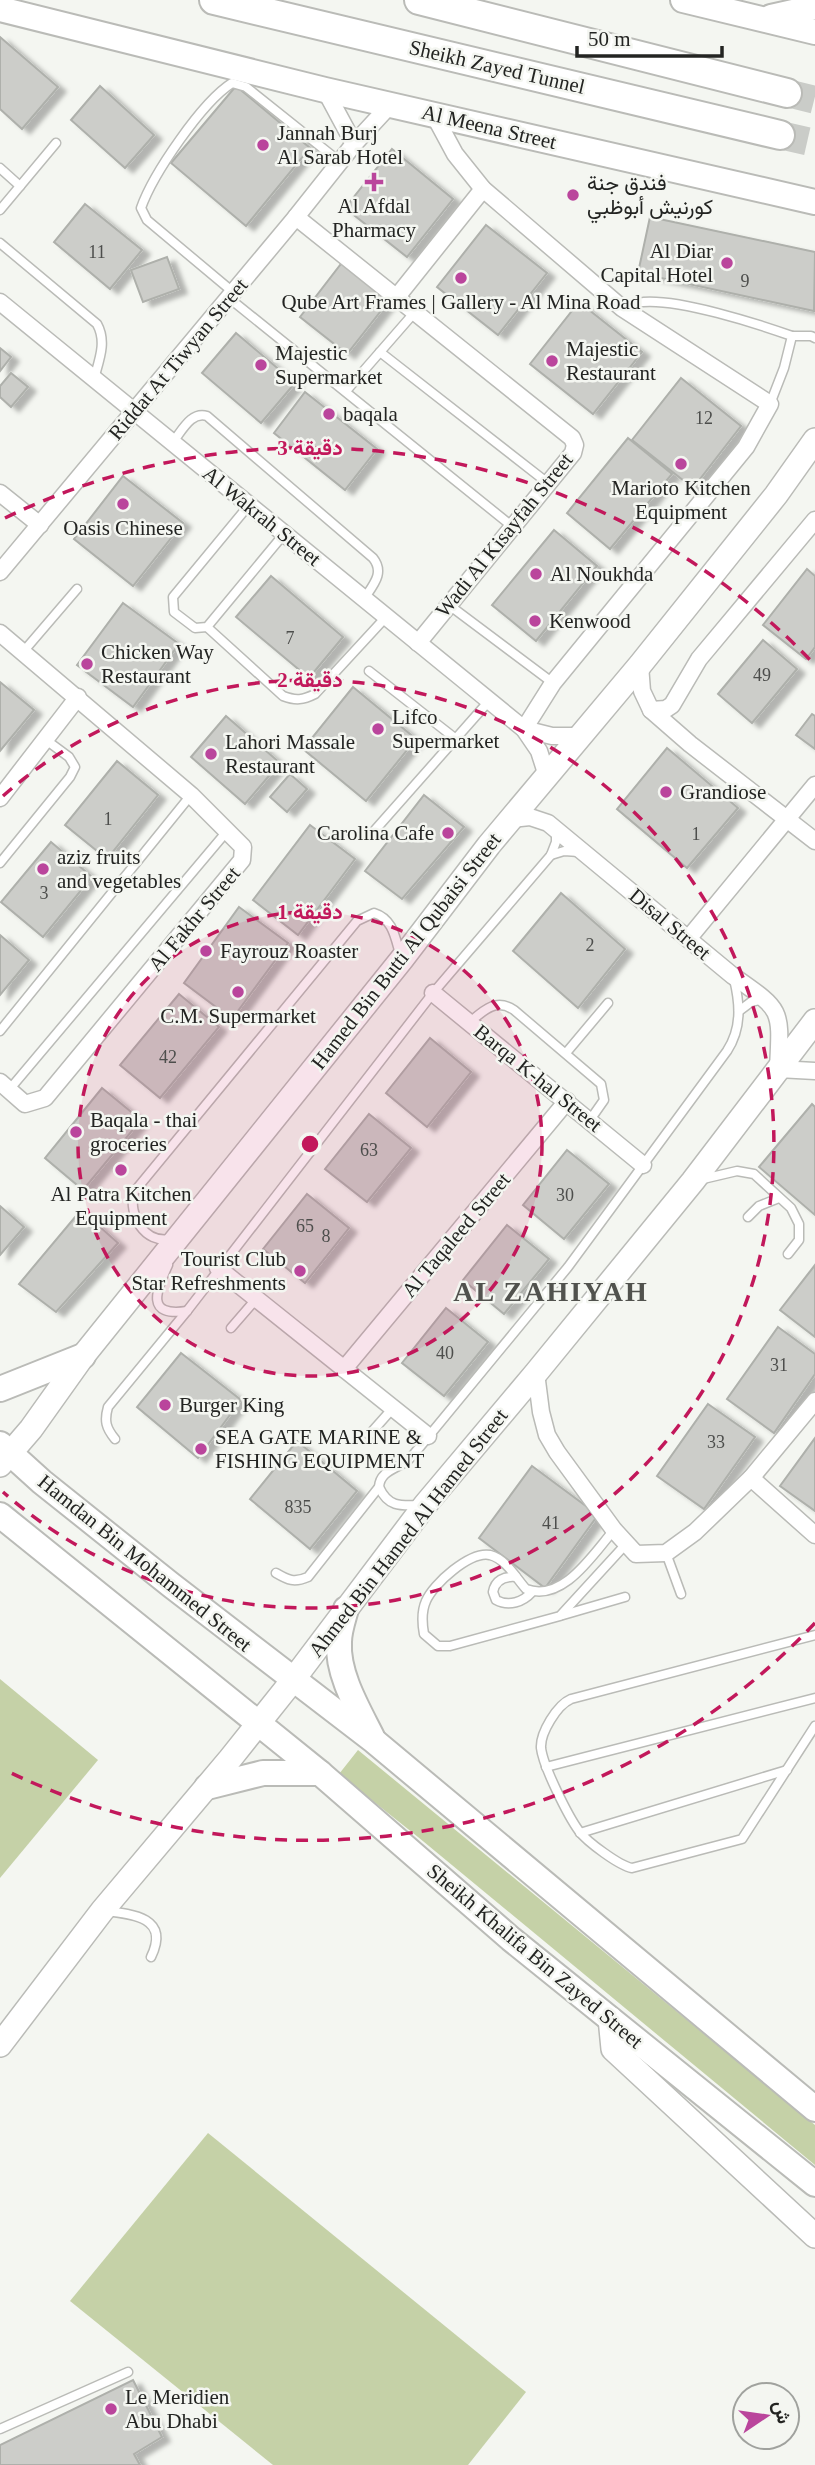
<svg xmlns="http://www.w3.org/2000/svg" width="815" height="2465" font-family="'Times New Roman',Vazirmatn,serif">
<defs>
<filter id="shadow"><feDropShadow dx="8" dy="4.5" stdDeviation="2" flood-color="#0004"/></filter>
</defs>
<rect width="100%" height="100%" fill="#f4f6f1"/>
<g fill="#c5d1a7">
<polygon points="0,1679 98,1760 0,1878"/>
<polygon points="358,1750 815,2125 815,2165 418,1837 339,1774"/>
<polygon points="208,2133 526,2392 468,2465 273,2465 70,2301"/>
</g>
<g fill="#cccdc9" stroke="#aeb0ab" stroke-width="2" filter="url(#shadow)">
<polygon points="0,37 58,87 22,129 0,109"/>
<polygon points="100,86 154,135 125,168 71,120"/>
<polygon points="236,86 310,148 246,226 171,163"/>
<polygon points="392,149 453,199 407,257 345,208"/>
<polygon points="85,204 142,250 110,289 54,242"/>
<polygon points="650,217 815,252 814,311 638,273"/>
<polygon points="486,225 547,273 498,335 437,287"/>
<polygon points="167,257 179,289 143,302 131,270"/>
<polygon points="344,260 391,298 347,354 300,317"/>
<polygon points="579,302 642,352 593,414 530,364"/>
<polygon points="236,333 295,383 261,423 202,373"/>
<polygon points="0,348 11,357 0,371"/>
<polygon points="11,373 28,387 11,407 0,397 0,386"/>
<polygon points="681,378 741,426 693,488 632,440"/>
<polygon points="305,392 377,449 345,490 274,433"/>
<polygon points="628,438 672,474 610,549 567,513"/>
<polygon points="123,476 183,523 133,586 74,539"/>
<polygon points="554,530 597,566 536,641 492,605"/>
<polygon points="807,569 815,576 815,647 806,659 763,625"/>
<polygon points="271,576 343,637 309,678 236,617"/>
<polygon points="123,603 179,644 133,707 77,665"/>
<polygon points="763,640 797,669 752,723 718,694"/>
<polygon points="0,682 34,710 0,751"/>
<polygon points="353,687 416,739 366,801 303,749"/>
<polygon points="812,714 815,716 815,749 796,735"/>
<polygon points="226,716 280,763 245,804 191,757"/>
<polygon points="667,748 738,808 687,868 617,809"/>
<polygon points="117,761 158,795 107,859 65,825"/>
<polygon points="290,774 307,789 287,812 270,797"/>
<polygon points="424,795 464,827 402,899 365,871"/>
<polygon points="310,825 355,859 298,935 253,900"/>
<polygon points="51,842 92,877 43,937 1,902"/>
<polygon points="561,893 625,949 578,1008 513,951"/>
<polygon points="239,907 288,943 232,1019 184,983"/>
<polygon points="0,935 29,960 0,995"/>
<polygon points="179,994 219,1027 160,1098 120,1065"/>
<polygon points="430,1038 471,1072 427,1127 386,1093"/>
<polygon points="102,1088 141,1120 83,1190 45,1158"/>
<polygon points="812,1104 815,1107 815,1215 759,1167"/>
<polygon points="369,1114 411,1148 367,1202 325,1169"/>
<polygon points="567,1150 609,1184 564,1239 523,1205"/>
<polygon points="307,1194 349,1228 305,1283 263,1249"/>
<polygon points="0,1206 24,1227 0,1255"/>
<polygon points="81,1210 118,1243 56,1312 19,1284"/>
<polygon points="507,1225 549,1259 504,1314 463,1280"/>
<polygon points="815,1265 815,1337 780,1310"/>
<polygon points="446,1308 488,1342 444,1396 402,1363"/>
<polygon points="778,1327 815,1354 815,1374 774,1433 727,1399"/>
<polygon points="181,1353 241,1400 198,1458 137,1407"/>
<polygon points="708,1404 755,1437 704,1509 657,1476"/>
<polygon points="815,1438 815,1511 780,1486"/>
<polygon points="297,1441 357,1491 310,1549 250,1499"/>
<polygon points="532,1466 598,1515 545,1588 479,1538"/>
<polygon points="133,2380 162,2437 134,2454 140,2465 0,2465 0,2445"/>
</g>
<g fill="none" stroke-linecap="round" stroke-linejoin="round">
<g stroke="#caccc8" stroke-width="28" stroke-dasharray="28 14" stroke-linecap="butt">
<polyline points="787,93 815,100"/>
<polyline points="780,135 815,143"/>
</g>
<g stroke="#babbb7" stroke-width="11">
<g id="service">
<polyline points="0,168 20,186"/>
<polyline points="0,210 56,143"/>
<path d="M0 243 97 324C107 342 99 360 94 379"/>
<path d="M233 292 147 220 141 208C153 174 202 102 232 83L246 87 340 162"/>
<polyline points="229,298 513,527"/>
<path d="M622 308C628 306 636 302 643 302 680 299 755 323 792 336L784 368 770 404"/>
<polyline points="792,336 811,336 815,338"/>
<polyline points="380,352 549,484"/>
<polyline points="346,391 414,313"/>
<path d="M172 443C182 431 191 411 207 416L373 558C385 573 373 585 364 599"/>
<polyline points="249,505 173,597 174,612 195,628 207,627 284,534"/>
<polyline points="449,605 553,683"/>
<path d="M207 627 283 696C296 701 303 700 315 694L386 617"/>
<polyline points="23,652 77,589"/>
<polyline points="369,671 456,739"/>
<polyline points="375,830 489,701"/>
<polyline points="551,855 564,851 579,852"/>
<polyline points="0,863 70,777 75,767 69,757 46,740"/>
<polyline points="739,1011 751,1002 763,999"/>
<path d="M470 1022C484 1010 496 998 514 1010L601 1084 604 1100 590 1120"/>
<polyline points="0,1031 191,795"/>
<polyline points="566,1053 608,1003"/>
<polyline points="9,1090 228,830"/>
<polyline points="703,1179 737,1171 754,1174 791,1208 799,1224 799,1240 788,1254"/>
<polyline points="748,1217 759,1206 779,1198"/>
<path d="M171 1239C144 1244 128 1215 134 1192L357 921 374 913C393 919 395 937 400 954"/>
<path d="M168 1265C156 1291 145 1317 187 1311"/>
<polyline points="231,1328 256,1299"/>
<polyline points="369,1435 393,1408"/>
<path d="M115 1439C106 1428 104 1421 108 1407L187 1311 433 993 551 855 556 842V832"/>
<path d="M420 1505C400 1506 388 1507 379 1487 380 1471 396 1469 407 1461 411 1458 415 1452 419 1448L568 1267 727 1051C742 1028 740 1004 734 979"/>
<path d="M614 1530C593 1554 563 1603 526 1589 516 1578 506 1559 490 1555 470 1551 433 1584 426 1601 421 1612 422 1623 424 1634L438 1646H450L560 1616 626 1544"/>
<polyline points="666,1553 681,1594"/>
<path d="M276 1573C288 1580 294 1583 308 1577L379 1487"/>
<path d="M516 1577C504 1576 495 1580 493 1592L496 1600C509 1607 523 1602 532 1592"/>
<polyline points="563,1615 625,1597"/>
<path d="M815 1635 571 1699C557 1705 540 1733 541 1748 543 1766 568 1816 579 1831 587 1842 620 1866 632 1868L742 1839 815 1726"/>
<polyline points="546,1767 815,1698"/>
<polyline points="580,1833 787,1770"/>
<path d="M105 1911C134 1914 170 1918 151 1957"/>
<polyline points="0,2429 128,2372"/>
</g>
</g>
<g stroke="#babbb7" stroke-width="19">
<g id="minor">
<polyline points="325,90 354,144"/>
<polyline points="434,115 455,154 483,189 622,308 770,404 746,447 553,683 524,729"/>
<polyline points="296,217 572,438 575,445 573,453 418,643"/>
<polyline points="396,298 483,189"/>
<polyline points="0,302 524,729 539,751 547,776"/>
<polyline points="0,493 40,525"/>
<polyline points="0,572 296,217 354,144 390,105"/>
<polyline points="0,633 191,795 243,847 242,860 45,1098 25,1104 0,1082"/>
<polyline points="640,665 642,691 651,710 690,744 815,841"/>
<polyline points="651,710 666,709 672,705 699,659 815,520"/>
<polyline points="524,729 552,736 580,736"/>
<polyline points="0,798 78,697"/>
<path d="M511 819 530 817 548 823 733 976C783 1011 781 1008 778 1069L815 1071"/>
<polyline points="688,939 815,785"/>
<polyline points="433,993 643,1165"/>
<polyline points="218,1268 428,1436"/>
<polyline points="344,1369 567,1101"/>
<polyline points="536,1373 541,1412 547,1435 557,1452 614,1530 636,1554 666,1553 695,1532 751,1478 815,1401"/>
<polyline points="751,1478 815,1535"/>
</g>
</g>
<g stroke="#babbb7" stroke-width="26">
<g id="secondary">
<polyline points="0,1465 31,1429 83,1356 402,959 489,845 640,665 776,495 815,440"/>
<polyline points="610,2018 613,2049 815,2236"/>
<polyline points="0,2045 102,1911 230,1759 293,1680 425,1505 536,1373 693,1181 815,1021"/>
</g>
</g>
<g stroke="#babbb7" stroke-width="28">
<g id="primary">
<polyline points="683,0 815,32"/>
<polyline points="0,9 325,90 815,202"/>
<polyline points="771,17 815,7"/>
<polyline points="0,1389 83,1356"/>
<polyline points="0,1444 42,1482 171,1585 374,1741 815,2109"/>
<polyline points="0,1515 320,1773 511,1939 815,2184"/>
<path d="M346 1609C343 1620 339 1631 339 1642 337 1674 358 1709 372 1737"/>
<polyline points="207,1787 263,1773 320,1773"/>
</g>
</g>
<g stroke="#babbb7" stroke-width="32">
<g id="motorway">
<polyline points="214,0 780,135"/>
<polyline points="419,0 787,93"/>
</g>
</g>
<use href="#service" stroke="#fff" stroke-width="8"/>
<use href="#minor" stroke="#fff" stroke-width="16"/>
<use href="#secondary" stroke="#fff" stroke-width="23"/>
<use href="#primary" stroke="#fff" stroke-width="24"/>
<use href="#motorway" stroke="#fff" stroke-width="28"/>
</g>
<circle cx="310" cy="1144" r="232" fill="#c2185b" fill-opacity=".12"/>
<g fill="none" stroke="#c2185b" stroke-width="3.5" stroke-dasharray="12 9">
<circle cx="310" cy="1144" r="232"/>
<path d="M3 796A464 464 0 1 1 3 1492"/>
<path d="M815 1623A696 696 0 0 1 5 1770M5 518A696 696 0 0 1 815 665"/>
</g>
<g fill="#ba459c" stroke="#f4f6f1" stroke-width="2.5">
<circle cx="263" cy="145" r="7"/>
<path d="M370.5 171.5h7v7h7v7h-7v7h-7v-7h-7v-7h7z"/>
<circle cx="573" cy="195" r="7"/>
<circle cx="727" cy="263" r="7"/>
<circle cx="461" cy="278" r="7"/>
<circle cx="552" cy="361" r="7"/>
<circle cx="261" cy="365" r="7"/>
<circle cx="329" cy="414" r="7"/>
<circle cx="681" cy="464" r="7"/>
<circle cx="123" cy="504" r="7"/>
<circle cx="536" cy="574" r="7"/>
<circle cx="535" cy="621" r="7"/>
<circle cx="87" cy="664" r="7"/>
<circle cx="378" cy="729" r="7"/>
<circle cx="211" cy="754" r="7"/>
<circle cx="666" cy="792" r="7"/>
<circle cx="448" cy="833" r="7"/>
<circle cx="43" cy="869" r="7"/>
<circle cx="206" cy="951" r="7"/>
<circle cx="238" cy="992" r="7"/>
<circle cx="76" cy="1132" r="7"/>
<circle cx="121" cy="1170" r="7"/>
<circle cx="300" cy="1271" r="7"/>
<circle cx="165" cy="1405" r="7"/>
<circle cx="201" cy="1449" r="7"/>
<circle cx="111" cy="2409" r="7"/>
</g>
<g text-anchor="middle" stroke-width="5" stroke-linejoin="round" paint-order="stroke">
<g font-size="18" fill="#4d4e4c">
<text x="97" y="258">11</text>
<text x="745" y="287">9</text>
<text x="704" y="424">12</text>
<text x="290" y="644">7</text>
<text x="762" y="681">49</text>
<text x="108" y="825">1</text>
<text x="696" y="840">1</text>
<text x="44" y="899">3</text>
<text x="590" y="951">2</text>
<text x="168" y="1063">42</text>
<text x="369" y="1156">63</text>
<text x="565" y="1201">30</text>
<text x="305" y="1232">65</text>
<text x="326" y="1242">8</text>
<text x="445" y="1359">40</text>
<text x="779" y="1371">31</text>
<text x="716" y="1448">33</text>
<text x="298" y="1513">835</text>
<text x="551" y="1529">41</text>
</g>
<g font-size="21" fill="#232422" stroke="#f4f6f1">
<text transform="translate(497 67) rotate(13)" y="7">Sheikh Zayed Tunnel</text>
<text transform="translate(489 127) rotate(13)" y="7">Al Meena Street</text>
<text transform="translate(178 359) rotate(-50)" y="7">Riddat At Tiwyan Street</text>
<text transform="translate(262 516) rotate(39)" y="7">Al Wakrah Street</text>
<text transform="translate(504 535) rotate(-51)" y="7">Wadi Al Kisayfah Street</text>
<text transform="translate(194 919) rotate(-50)" y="7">Al Fakhr Street</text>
<text transform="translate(670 924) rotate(40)" y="7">Disal Street</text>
<text transform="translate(406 951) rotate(-52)" y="7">Hamed Bin Butti Al Qubaisi Street</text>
<text transform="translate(538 1078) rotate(39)" y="7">Barqa K-hal Street</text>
<text transform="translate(456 1235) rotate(-50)" y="7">Al Taqaleed Street</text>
<text transform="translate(408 1533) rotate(-52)" y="7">Ahmed Bin Hamed Al Hamed Street</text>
<text transform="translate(145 1563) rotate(39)" y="7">Hamdan Bin Mohammed Street</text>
<text transform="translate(535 1956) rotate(40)" y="7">Sheikh Khalifa Bin Zayed Street</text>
</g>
<g font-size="21" fill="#232422" stroke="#f4f6f1" text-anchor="start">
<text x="277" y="140">Jannah Burj<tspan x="277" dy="24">Al Sarab Hotel</tspan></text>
<text x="587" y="190">فندق جنة<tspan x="587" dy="24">كورنيش أبوظبي</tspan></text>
<text x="374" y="213" text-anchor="middle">Al Afdal<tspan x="374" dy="24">Pharmacy</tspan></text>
<text x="713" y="258" text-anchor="end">Al Diar<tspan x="713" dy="24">Capital Hotel</tspan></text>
<text x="461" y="309" text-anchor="middle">Qube Art Frames | Gallery - Al Mina Road</text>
<text x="566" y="356">Majestic<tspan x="566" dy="24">Restaurant</tspan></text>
<text x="275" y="360">Majestic<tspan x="275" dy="24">Supermarket</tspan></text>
<text x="343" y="421">baqala</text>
<text x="681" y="495" text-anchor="middle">Marioto Kitchen<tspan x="681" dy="24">Equipment</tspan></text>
<text x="123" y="535" text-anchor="middle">Oasis Chinese</text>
<text x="550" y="581">Al Noukhda</text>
<text x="549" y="628">Kenwood</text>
<text x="101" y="659">Chicken Way<tspan x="101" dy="24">Restaurant</tspan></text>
<text x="392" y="724">Lifco<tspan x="392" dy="24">Supermarket</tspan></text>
<text x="225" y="749">Lahori Massale<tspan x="225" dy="24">Restaurant</tspan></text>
<text x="680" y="799">Grandiose</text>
<text x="434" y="840" text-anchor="end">Carolina Cafe</text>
<text x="57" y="864">aziz fruits<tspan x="57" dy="24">and vegetables</tspan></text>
<text x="220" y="958">Fayrouz Roaster</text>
<text x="238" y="1023" text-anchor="middle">C.M. Supermarket</text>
<text x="90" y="1127">Baqala - thai<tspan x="90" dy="24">groceries</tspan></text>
<text x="121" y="1201" text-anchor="middle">Al Patra Kitchen<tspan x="121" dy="24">Equipment</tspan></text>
<text x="286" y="1266" text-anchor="end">Tourist Club<tspan x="286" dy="24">Star Refreshments</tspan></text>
<text x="179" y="1412">Burger King</text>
<text x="215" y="1444">SEA GATE MARINE &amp;<tspan x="215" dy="24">FISHING EQUIPMENT</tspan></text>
<text x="125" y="2404">Le Meridien<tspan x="125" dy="24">Abu Dhabi</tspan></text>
</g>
<g font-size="28" font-weight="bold" letter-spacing="2" fill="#51524e" stroke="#f4f6f1">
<text x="551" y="1301">AL ZAHIYAH</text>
</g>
</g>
<circle cx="310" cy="1144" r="10" fill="#c2185b" stroke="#f4f6f1" stroke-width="3.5"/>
<g font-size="21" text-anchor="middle" font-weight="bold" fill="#c2185b" stroke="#f4f6f1" stroke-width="5" stroke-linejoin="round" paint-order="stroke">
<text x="310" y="455">3 دقيقة</text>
<text x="310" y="687">2 دقيقة</text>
<text x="310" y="919">1 دقيقة</text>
</g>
<g transform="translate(766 2416) rotate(77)"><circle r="33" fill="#f4f6f1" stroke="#a0a29e" stroke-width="2"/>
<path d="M0-5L12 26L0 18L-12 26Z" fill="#ba459c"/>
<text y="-10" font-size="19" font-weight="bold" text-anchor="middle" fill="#232422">ش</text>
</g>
<path d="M577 46v10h145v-10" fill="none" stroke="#232422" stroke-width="3.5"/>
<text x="588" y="46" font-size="21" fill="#232422" stroke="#f4f6f1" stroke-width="5" paint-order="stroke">50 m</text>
</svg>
